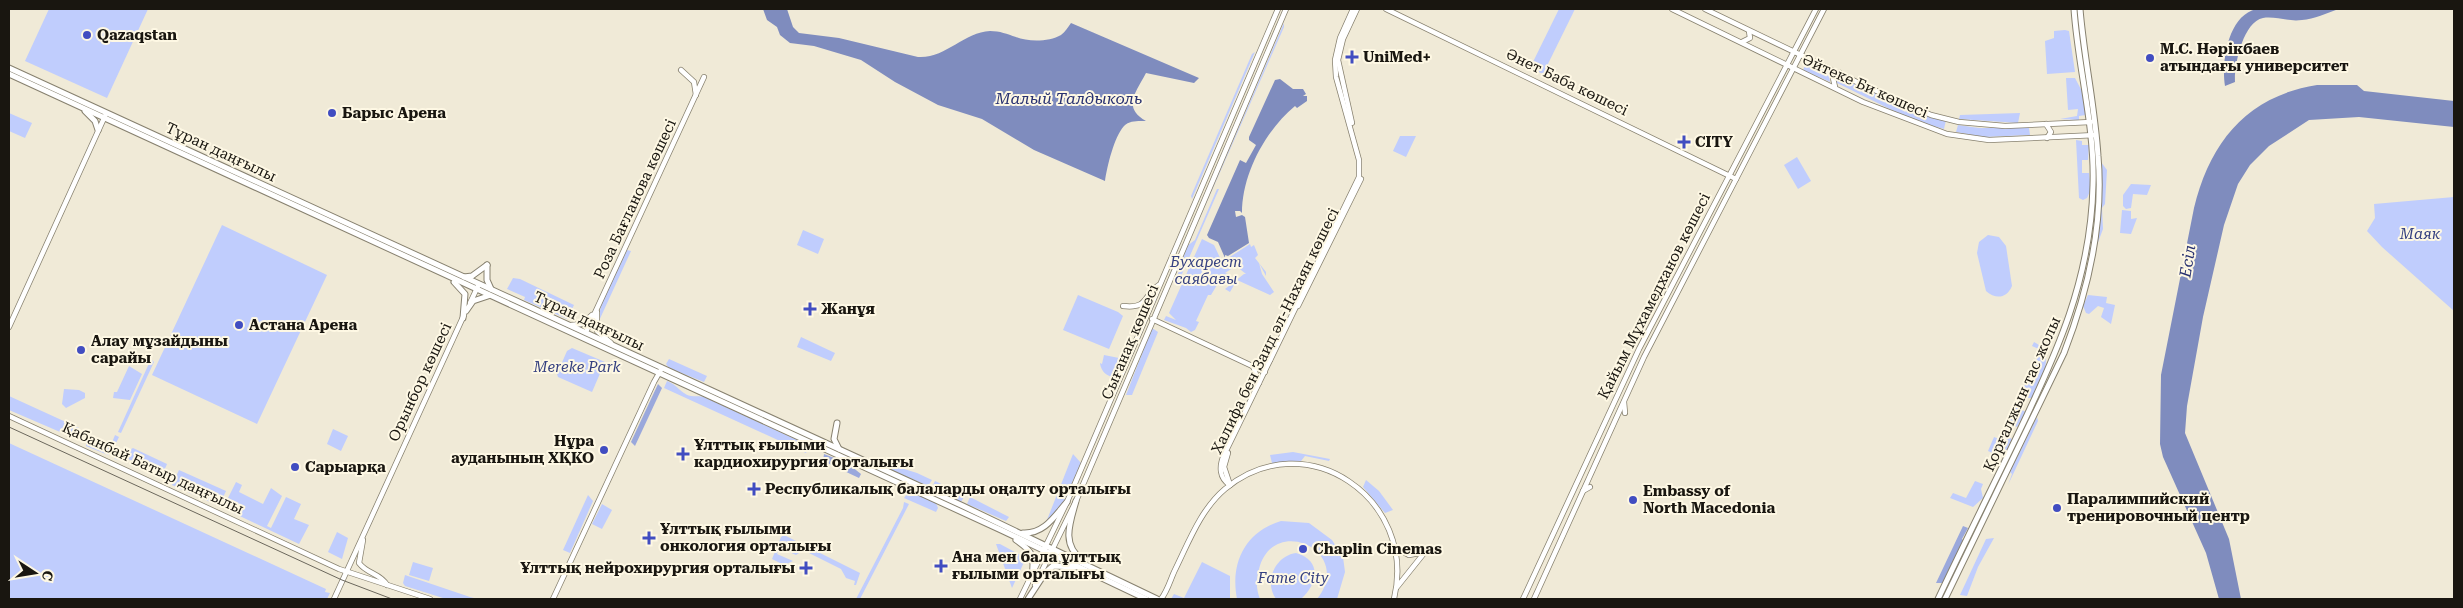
<svg xmlns="http://www.w3.org/2000/svg" width="2463" height="608" font-family="'Roboto Serif',serif">
<rect width="100%" height="100%" fill="#f0ead7"/>
<g fill="#c0cdfd">
<polygon points="49,9 148,9 107,98 25,61"/>
<polygon points="1559,9 1575,9 1543,74 1530,68"/>
<polygon points="1284,23 1284,27 1191,238"/>
<polygon points="2065,30 2069,31 2075,72 2047,74 2045,41 2054,38 2054,31"/>
<polygon points="1255,52 1192,199 1191,196 1252,54"/>
<polygon points="1807,61 1834,72 1829,76 1830,82 1803,70"/>
<polygon points="1838,76 1915,111 1946,120 1944,129 1914,121 1835,82 1835,78"/>
<polygon points="2066,78 2075,78 2084,95 2086,115 2079,116 2079,120 2060,119 2077,116 2078,109 2068,110"/>
<polygon points="9,113 32,123 25,138 9,131"/>
<polygon points="2020,113 2018,123 1959,119 1960,115"/>
<polygon points="1958,125 1979,128 2029,128 2030,135 1984,137 1956,132"/>
<polygon points="1400,136 1416,136 1406,157 1393,151"/>
<polygon points="2076,140 2082,141 2082,145 2089,145 2088,160 2082,160 2082,173 2089,173 2091,189 2087,198 2083,200 2079,198"/>
<polygon points="1797,157 1811,181 1798,189 1784,165"/>
<polygon points="2101,162 2107,170 2105,204 2102,208 2103,229 2097,245 2101,193"/>
<polygon points="2131,184 2151,185 2147,195 2133,194 2131,208 2126,209 2123,206 2123,195"/>
<polygon points="1217,189 1219,189 1179,281 1176,280 1187,246 1195,240"/>
<polygon points="2454,197 2454,311 2382,247 2367,231 2375,218 2374,204"/>
<polygon points="2122,210 2131,211 2131,219 2137,218 2131,234 2120,233"/>
<polygon points="222,225 327,275 257,424 152,375"/>
<polygon points="803,230 824,239 818,254 797,245"/>
<path d="M1988 235 1999 237 2006 246 2012 286C2007 298 1996 300 1986 291L1977 253 1979 242Z"/>
<polygon points="1202,239 1214,245 1222,262 1250,244 1251,247 1254,245 1258,255 1255,258 1266,272 1266,276 1259,263 1262,274 1274,292 1270,295 1237,280 1230,292 1225,289 1244,274 1246,274 1236,266 1225,273 1228,274 1220,280 1211,295 1208,295 1196,321 1199,322 1195,330 1191,332 1186,328 1164,320 1166,316 1176,320 1169,313"/>
<polygon points="627,250 631,251 598,323 601,305"/>
<polygon points="513,278 520,279 574,305 567,319 524,300 525,297 507,289"/>
<polygon points="1078,295 1118,312 1123,316 1109,349 1063,330"/>
<polygon points="2088,295 2107,297 2106,303 2115,305 2111,324 2101,317 2104,308 2098,306 2089,314 2086,313 2083,306"/>
<polygon points="1152,328 1158,332 1132,395 1126,395"/>
<polygon points="801,337 835,353 831,361 797,347"/>
<path d="M2034 342C2057 354 2041 381 2033 398H2020V395L2041 350 2032 346Z"/>
<polygon points="572,348 605,362 592,392 558,377 557,374 567,351"/>
<path d="M1104 355 1124 359 1115 378C1107 376 1101 372 1100 363L1102 364Z"/>
<polygon points="151,359 154,362 121,433 118,432"/>
<polygon points="669,359 707,376 704,382 669,368 666,364"/>
<polygon points="129,366 142,374 130,400 113,398 114,392 117,392"/>
<path d="M667 381C675 384 677 388 684 393 690 398 697 395 704 397L806 444 808 448 806 453 664 388Z"/>
<polygon points="64,389 79,390 85,393 85,398 66,408 62,404"/>
<polygon points="9,396 79,428 81,441 9,410"/>
<polygon points="2018,402 2022,404 2020,409 2026,412 2017,427 2012,425 2006,436 2012,439 2007,451 1997,455 1988,451 1994,437 1999,439"/>
<polygon points="2037,417 2038,421 2008,485 2012,474 2010,472"/>
<polygon points="333,429 348,436 341,451 327,444"/>
<polygon points="86,433 111,445 115,435 119,437 112,451 108,455 86,446"/>
<polygon points="9,443 326,589 325,592 330,593 327,599 9,599"/>
<polygon points="133,448 167,464 161,478 157,475 157,472 126,458 124,460 114,459"/>
<polygon points="1293,452 1330,459 1329,461 1305,456 1301,461 1272,463 1270,455"/>
<polygon points="1073,454 1081,463 1063,503 1045,525"/>
<polygon points="872,459 917,473 932,480 928,486 871,461"/>
<polygon points="179,470 226,491 219,506 172,485"/>
<polygon points="1366,480 1379,491 1393,510 1385,513 1363,487"/>
<polygon points="935,481 965,495 961,502 931,489"/>
<polygon points="1975,481 1983,484 1981,489 1983,498 1973,507 1950,498 1953,493 1966,498"/>
<polygon points="236,482 242,485 239,492 263,504 271,488 282,496 267,526 271,528 286,497 301,504 294,519 309,525 299,544 225,509 224,506"/>
<polygon points="913,492 936,503 938,508 936,512 904,498 907,494"/>
<polygon points="588,495 593,501 570,553 563,550"/>
<polygon points="970,497 1009,517 1006,521 967,504"/>
<polygon points="904,502 909,504 860,599 856,599 903,508"/>
<polygon points="602,504 612,510 602,529 592,524"/>
<path d="M1281 521 1309 523 1332 540 1343 557 1345 572 1337 599H1317C1355 551 1273 513 1259 569 1256 579 1256 589 1260 599H1237C1230 563 1245 532 1281 521Z"/>
<polygon points="337,532 348,538 342,559 328,552"/>
<polygon points="784,535 860,573 856,585 854,585 855,581 846,578 841,569 785,541 782,545 799,553 796,555 780,548 777,554 793,561 784,565 772,559 781,537"/>
<polygon points="1994,538 1978,567 1967,596 1960,595 1986,539"/>
<polygon points="996,544 1000,544 1026,558 1012,588"/>
<path d="M1296 553C1322 560 1318 584 1301 599H1276C1264 583 1274 556 1296 553Z"/>
<polygon points="413,562 433,568 429,581 409,575"/>
<polygon points="1202,562 1230,576 1230,599 1171,599 1174,594 1184,598"/>
<polygon points="405,575 470,597 478,599 446,599 405,586 403,583"/>
</g>
<g fill="#9aa8dc">
<polygon points="658,384 662,388 635,446 631,442"/>
<polygon points="824,454 847,463 861,474 859,478 823,461"/>
<polygon points="1963,526 1968,528 1962,539 1964,541 1944,583 1936,583"/>
</g>
<g fill="#7f8cbe">
<path d="M763 9H787L793 27 799 33 839 38 918 57C945 59 964 32 990 31 1000 31 1007 34 1016 37 1028 42 1049 42 1061 35 1065 32 1068 27 1071 23L1199 78 1194 83 1146 73C1136 92 1122 108 1146 121 1139 121 1130 120 1124 126 1114 137 1107 167 1105 181L1034 150 982 119 938 105 895 82 861 60 814 46 790 43 780 35 777 27 767 20Z"/>
<path d="M2256 9H2339C2327 13 2314 19 2302 20 2288 22 2276 16 2263 18 2243 22 2234 65 2235 82L2225 86C2221 62 2228 16 2256 9Z"/>
<path d="M1280 79 1293 89H1303L1306 94 1303 96H1307V101L1297 108 1295 106C1265 131 1242 174 1242 213L1240 211H1235L1236 217 1242 215 1245 217 1249 243 1228 256 1225 255V258L1218 242 1209 238 1207 235 1240 160 1246 163 1256 145 1249 140V137L1275 80Z"/>
<path d="M2317 85H2357L2364 91 2454 101V127L2359 117 2309 120 2269 146 2250 165 2238 184 2224 225 2203 317 2187 406 2185 433 2229 539 2241 599H2219L2206 553 2163 457 2160 444 2161 375 2194 208C2210 142 2247 96 2317 85Z"/>
</g>
<g fill="none" stroke-linecap="round" stroke-linejoin="round">
<g stroke="#87816f" stroke-width="6">
<g id="secondary">
<polyline points="1386,9 1736,179"/>
<polyline points="1672,9 1863,102 1947,134 1989,140 2096,135"/>
<polyline points="1705,9 1863,85 1931,115 1959,122 2005,126 2091,122"/>
<polyline points="1742,42 1750,38 1749,31"/>
<polyline points="681,70 694,82 696,95"/>
<polyline points="1835,87 1833,78 1840,73"/>
<polyline points="1352,123 1338,60 1343,39 1357,9"/>
<polyline points="2046,124 2051,132 2047,138"/>
<polyline points="470,303 479,284"/>
<path d="M1123 306C1149 309 1142 296 1159 285"/>
<polyline points="1298,306 1361,179"/>
<polyline points="597,312 597,331 611,343"/>
<polyline points="1152,319 1265,372"/>
<polyline points="571,325 582,324 592,315"/>
<polyline points="9,327 105,116"/>
<polyline points="587,330 704,77"/>
<polyline points="1259,383 1253,366 1270,360"/>
<polyline points="1624,402 1625,413"/>
<polyline points="9,416 339,569 430,599"/>
<polyline points="1228,453 1224,467 1230,485"/>
<path d="M1230 485C1219 478 1219 466 1224 455L1359 177V160L1336 77 1335 60 1340 38 1353 9"/>
<polyline points="1583,491 1590,487"/>
<path d="M363 540 359 563C367 574 380 573 387 585"/>
<polyline points="1396,548 1409,555 1425,552"/>
<polyline points="1035,585 1076,501 1286,9"/>
<polyline points="1397,587 1425,552"/>
<polyline points="334,599 464,315"/>
<polyline points="553,599 654,382 662,368"/>
<polyline points="1020,599 1067,502 1278,9"/>
<path d="M1161 599C1167 592 1170 581 1174 572 1188 544 1200 510 1225 489 1306 422 1418 499 1394 599"/>
<polyline points="1523,599 1639,349 1816,9"/>
<polyline points="1534,599 1644,357 1824,9"/>
</g>
</g>
<g stroke="#87816f" stroke-width="7">
<g id="primary">
<polyline points="9,68 963,506 1157,599"/>
<polyline points="9,74 1001,530 1146,599"/>
<polyline points="85,111 95,121 98,130"/>
<polyline points="487,265 487,280 491,289"/>
<polyline points="464,277 472,276 487,265"/>
<polyline points="454,282 465,294 463,318"/>
<polyline points="466,311 473,301 488,296"/>
<polyline points="837,423 834,439 839,449"/>
<path d="M1076 501C1070 523 1061 544 1082 560"/>
<path d="M1023 533C1044 534 1054 517 1067 502"/>
<path d="M1016 540C1033 552 1035 555 1032 576"/>
<polyline points="1028,599 1045,573 1053,566 1076,567"/>
<path d="M1938 599C1964 544 1991 490 2017 436 2057 353 2091 279 2093 185 2095 126 2078 68 2074 9"/>
<path d="M1945 599 2064 353C2088 291 2104 224 2098 156 2095 107 2084 58 2080 9"/>
</g>
</g>
<use href="#secondary" stroke="#fff" stroke-width="4.5"/>
<use href="#primary" stroke="#fff" stroke-width="5"/>
<polyline stroke="#6b675c" stroke-width="1" points="9,427 342,580 392,599"/>
</g>
<g fill="#414dc1" stroke="#fef8e4" stroke-width="2">
<circle cx="87" cy="35" r="5"/>
<path d="M1349.5 49.5h5v5h5v5h-5v5h-5v-5h-5v-5h5z"/>
<circle cx="2150" cy="58" r="5"/>
<circle cx="332" cy="113" r="5"/>
<path d="M1681.5 134.5h5v5h5v5h-5v5h-5v-5h-5v-5h5z"/>
<path d="M807.5 301.5h5v5h5v5h-5v5h-5v-5h-5v-5h5z"/>
<circle cx="239" cy="325" r="5"/>
<circle cx="81" cy="350" r="5"/>
<circle cx="604" cy="450" r="5"/>
<path d="M680.5 446.5h5v5h5v5h-5v5h-5v-5h-5v-5h5z"/>
<circle cx="295" cy="467" r="5"/>
<path d="M751.5 481.5h5v5h5v5h-5v5h-5v-5h-5v-5h5z"/>
<circle cx="1633" cy="500" r="5"/>
<circle cx="2057" cy="508" r="5"/>
<path d="M646.5 530.5h5v5h5v5h-5v5h-5v-5h-5v-5h5z"/>
<circle cx="1303" cy="549" r="5"/>
<path d="M938.5 558.5h5v5h5v5h-5v5h-5v-5h-5v-5h5z"/>
<path d="M803.5 560.5h5v5h5v5h-5v5h-5v-5h-5v-5h5z"/>
</g>
<g text-anchor="middle" stroke-width="4" stroke-linejoin="round" paint-order="stroke">
<g font-size="15" font-weight="bold" fill="#191610" stroke="#fef8e4" text-anchor="start">
<text x="97" y="40">Qazaqstan</text>
<text x="2160" y="54">М.С. Нәрікбаев<tspan x="2160" dy="17">атындағы университет</tspan></text>
<text x="1363" y="62">UniMed+</text>
<text x="342" y="118">Барыс Арена</text>
<text x="1695" y="147">CITY</text>
<text x="821" y="314">Жанұя</text>
<text x="249" y="330">Астана Арена</text>
<text x="91" y="346">Алау мұзайдыны<tspan x="91" dy="17">сарайы</tspan></text>
<text x="594" y="446" text-anchor="end">Нұра<tspan x="594" dy="17">ауданының ХҚКО</tspan></text>
<text x="694" y="450">Ұлттық ғылыми<tspan x="694" dy="17">кардиохирургия орталығы</tspan></text>
<text x="305" y="472">Сарыарқа</text>
<text x="765" y="494">Республикалық балаларды оңалту орталығы</text>
<text x="1643" y="496">Embassy of<tspan x="1643" dy="17">North Macedonia</tspan></text>
<text x="2067" y="504">Паралимпийский<tspan x="2067" dy="17">тренировочный центр</tspan></text>
<text x="660" y="534">Ұлттық ғылыми<tspan x="660" dy="17">онкология орталығы</tspan></text>
<text x="1313" y="554">Chaplin Cinemas</text>
<text x="952" y="562">Ана мен бала ұлттық<tspan x="952" dy="17">ғылыми орталығы</tspan></text>
<text x="795" y="573" text-anchor="end">Ұлттық нейрохирургия орталығы</text>
</g>
<g font-size="15" fill="#191610" stroke="#fef8e4">
<text transform="translate(1567 82) rotate(26)" y="5">Әнет Баба көшесі</text>
<text transform="translate(1865 86) rotate(24)" y="5">Әйтеке Би көшесі</text>
<text transform="translate(221 152) rotate(25)" y="5">Тұран даңғылы</text>
<text transform="translate(635 199) rotate(-65)" y="5">Роза Бағланова көшесі</text>
<text transform="translate(1654 296) rotate(-63)" y="5">Қайым Мұхамедханов көшесі</text>
<text transform="translate(589 321) rotate(25)" y="5">Тұран даңғылы</text>
<text transform="translate(1275 331) rotate(-64)" y="5">Халифа бен Заид әл-Нахаян көшесі</text>
<text transform="translate(1130 342) rotate(-67)" y="5">Сығанақ көшесі</text>
<text transform="translate(420 382) rotate(-65)" y="5">Орынбор көшесі</text>
<text transform="translate(2022 394) rotate(-66)" y="5">Қорғалжын тас жолы</text>
<text transform="translate(153 468) rotate(25)" y="5">Қабанбай Батыр даңғылы</text>
</g>
<g font-size="15" font-style="italic" fill="#354080" stroke="#fef8e4">
<text x="2420" y="239">Маяк</text>
<text x="1206" y="267">Бухарест<tspan x="1206" dy="17">саябағы</tspan></text>
<text x="577" y="372">Mereke Park</text>
<text x="1293" y="583">Fame City</text>
</g>
<g font-size="16" font-style="italic" fill="#283170" stroke="#fef8e4">
<text x="1069" y="104">Малый Талдыколь</text>
<text transform="translate(2187 261) rotate(-81)" y="6">Есіл</text>
</g>
</g>
<rect width="2463" height="608" fill="none" stroke="#191610" stroke-width="20"/>
<g transform="translate(35 573) rotate(102)" stroke="#fef8e4" stroke-width="4" paint-order="stroke">
<path d="M0-4L9 19L0 12L-9 19Z" fill="#191610"/>
<text y="-8" font-size="14" font-weight="bold" text-anchor="middle" fill="#191610">С</text>
</g>
</svg>
